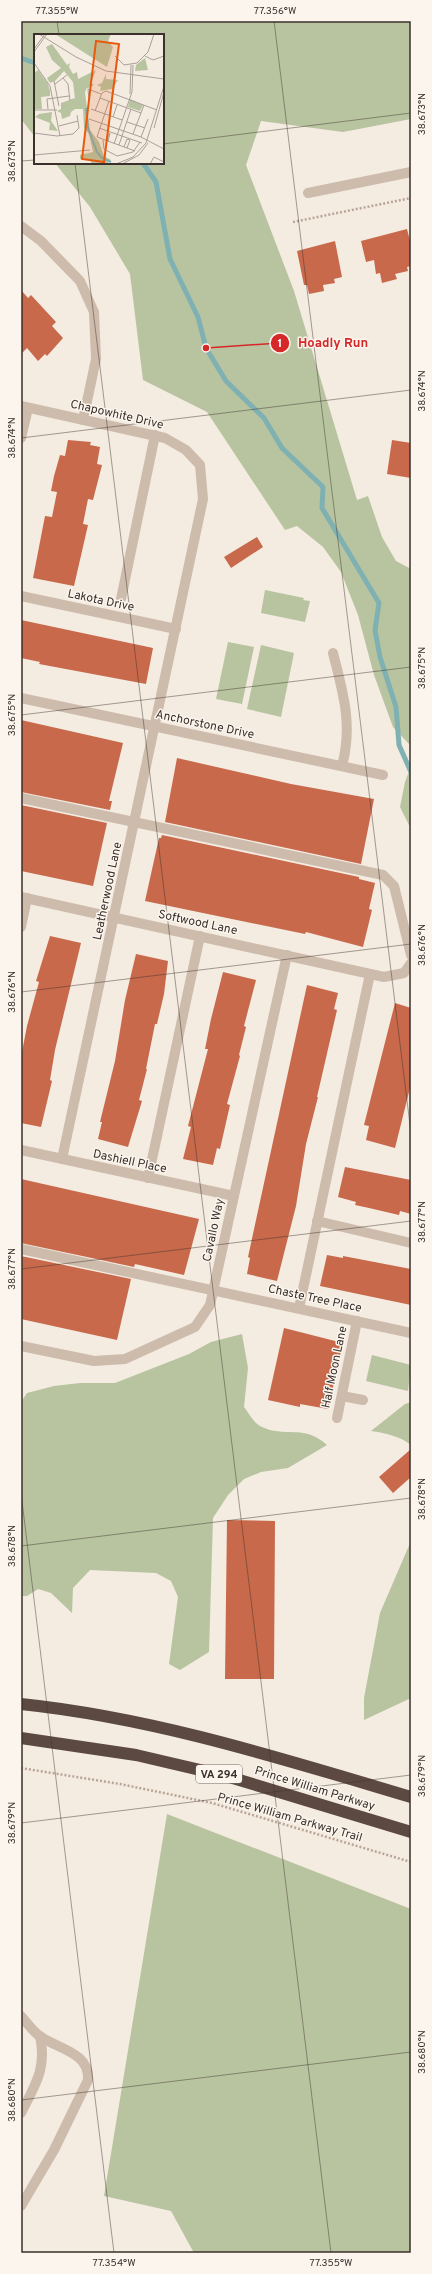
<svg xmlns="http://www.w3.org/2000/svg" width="432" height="2274" font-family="Overpass,sans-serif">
<rect width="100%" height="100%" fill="#f4ebe1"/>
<g fill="#b8c4a0">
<polygon points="21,21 411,21 411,119 343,132 261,121 246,165 294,291 357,500 368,496 382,537 396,561 411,569 411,755 410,745 393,727 374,675 358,615 341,572 323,547 297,526 285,530 207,412 143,380 130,274 90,207 55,163 163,163 163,35 35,35 35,137 21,119"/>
<polygon points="265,590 304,598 303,600 310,601 305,622 261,613"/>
<polygon points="228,642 254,647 242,704 216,699"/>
<polygon points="261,645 294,653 281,717 247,709"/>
<polygon points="411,766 411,829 400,807 405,782"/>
<path d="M242 1334 248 1368 244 1407C248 1412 254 1423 260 1426 285 1439 303 1423 327 1445L288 1468 261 1472 244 1479 228 1495 213 1518 209 1652 180 1670 169 1664 178 1597 171 1581 156 1573 90 1570 73 1588 72 1613 51 1593 38 1589 27 1596H21V1402L27 1393 54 1386 80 1383H115L189 1354 211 1342Z"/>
<polygon points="372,1355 411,1365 408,1391 366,1381"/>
<path d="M411 1402V1445C400 1436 385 1433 371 1431L405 1404Z"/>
<polygon points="411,1541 411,1698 364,1720 364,1698 380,1613"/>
<polygon points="167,1814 411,1909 411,2253 194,2253 171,2211 104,2196"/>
</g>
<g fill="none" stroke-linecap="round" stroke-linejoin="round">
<g stroke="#7fb0b2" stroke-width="5">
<polyline points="21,58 35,63"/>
<polyline points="143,163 156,182 170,259 198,317 206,348 226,381 264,418 282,448 323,487 322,508 379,603 375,630 380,657 396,707 399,745 411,772"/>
</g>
</g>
<g fill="#c8694b">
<polygon points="407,229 411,245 411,266 407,267 408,271 395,274 397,279 382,283 380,273 376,274 374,260 366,262 361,241"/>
<polygon points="335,241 342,277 334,279 335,283 323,285 324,291 309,294 307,285 304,285 297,251"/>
<polygon points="21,290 28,298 31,295 56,322 52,326 63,338 47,356 45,354 38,361 27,348 21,354"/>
<polygon points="68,440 91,442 90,445 100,447 97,464 102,465 93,500 88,499 83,524 88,525 74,586 33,578 45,516 52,517 57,492 51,491 54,476 60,455 65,456"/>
<polygon points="392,440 411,443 411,478 387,474"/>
<polygon points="257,537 263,547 231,568 224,557"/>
<polygon points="21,620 153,648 146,684 39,664 40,662 21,658"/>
<polygon points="21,720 123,743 109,801 112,801 110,810 21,792"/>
<polygon points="177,758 291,784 374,799 361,864 165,822"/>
<polygon points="21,805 107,823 93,886 21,871"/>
<polygon points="162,835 359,877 359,879 375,883 369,909 372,910 363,947 306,932 305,934 145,901 159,838 161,838"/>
<polygon points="50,936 81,943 55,1050 50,1080 52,1081 41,1127 21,1123 21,1057 27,1026 39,982 36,981"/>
<polygon points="136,954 168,961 164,994 157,1024 155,1024 146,1069 147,1069 139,1100 142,1101 128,1147 98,1139 102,1122 100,1122 115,1061 125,1000"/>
<polygon points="223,972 256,980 244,1026 246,1027 239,1055 240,1056 227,1104 230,1105 220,1149 217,1148 213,1165 183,1159 191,1127 188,1126 208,1049 205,1049 211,1019"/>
<polygon points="307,985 338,993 334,1009 337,1010 317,1097 318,1097 306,1144 296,1206 277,1281 247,1274 250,1258 248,1257"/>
<polygon points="395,1003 411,1008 411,1084 395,1148 366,1140 369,1126 364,1125"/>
<polygon points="345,1167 411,1180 411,1214 400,1211 399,1215 369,1208 355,1205 356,1202 338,1197"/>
<polygon points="21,1179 199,1219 184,1275 135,1264 134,1267 21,1243"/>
<polygon points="327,1255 343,1258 343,1256 411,1269 411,1305 320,1286"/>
<polygon points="21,1256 131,1279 117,1340 21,1319"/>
<polygon points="284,1328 343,1343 328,1409 300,1404 300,1407 268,1400"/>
<polygon points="411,1449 411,1477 393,1493 379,1477"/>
<polygon points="227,1520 275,1521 274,1679 225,1679"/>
</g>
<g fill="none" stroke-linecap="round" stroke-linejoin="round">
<g stroke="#b9a596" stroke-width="2.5" stroke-dasharray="2 2" stroke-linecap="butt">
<polyline points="293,222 411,198"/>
<polyline points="21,1768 120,1784 212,1803 411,1862"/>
</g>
<g stroke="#cdbbac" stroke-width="10">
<polyline points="308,193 411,172"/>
<polyline points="21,226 41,241 80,281 94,312 96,359 83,420"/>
<polyline points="21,406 165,438 186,450 200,465 203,499 62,1159"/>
<polyline points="21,438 28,408"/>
<polyline points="21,596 176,629"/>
<polyline points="121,599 155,435"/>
<path d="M333 653C343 693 353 724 342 766"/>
<polyline points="21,698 383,775"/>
<polyline points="21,798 383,875 394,886 411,955"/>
<polyline points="21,897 384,977 404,973 411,963"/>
<polyline points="21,927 27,898"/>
<polyline points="21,1150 234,1196"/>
<polyline points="148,1178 200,936"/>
<polyline points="317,1221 411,1243"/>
<polyline points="21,1249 411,1333"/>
<polyline points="299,1308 370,974"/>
<polyline points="21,1346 94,1361 125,1359 195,1327 210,1305 287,955"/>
<polyline points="342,1396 363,1400"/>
<polyline points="337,1418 357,1321"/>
<path d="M21 2016C27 2023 33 2032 41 2037 59 2049 90 2053 88 2080L54 2150 21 2206"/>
<path d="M21 2113C35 2085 47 2069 40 2036"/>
</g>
<g stroke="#5c4a42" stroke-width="12">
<path d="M21 1704C155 1718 283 1759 411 1797"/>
<polyline points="21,1738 136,1755 226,1776 411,1832"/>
</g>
</g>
<path fill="none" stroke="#3b302b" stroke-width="1" stroke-opacity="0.45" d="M57 21 59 35M274 21 411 1133M163 144 411 113M21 161 35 160M75 163 331 2253M21 438 411 390M21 715 411 667M21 992 411 944M21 1269 411 1221M21 1493 114 2253M21 1546 411 1498M21 1823 411 1775M21 2100 411 2052"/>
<g text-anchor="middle" stroke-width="3" stroke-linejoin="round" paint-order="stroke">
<rect fill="#fbf5ee" stroke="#756b66" stroke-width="1" x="196" y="1765" width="46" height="18" rx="3"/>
<g font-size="11" font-weight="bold" fill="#3b302b">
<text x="219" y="1778">VA 294</text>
</g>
<g font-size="12" fill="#3b302b" stroke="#fbf5ee">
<text transform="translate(117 414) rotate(13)" y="4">Chapowhite Drive</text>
<text transform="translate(101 600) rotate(12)" y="4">Lakota Drive</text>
<text transform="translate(205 724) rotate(12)" y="4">Anchorstone Drive</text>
<text transform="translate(107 891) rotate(-78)" y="4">Leatherwood Lane</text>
<text transform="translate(198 922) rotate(12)" y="4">Softwood Lane</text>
<text transform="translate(130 1161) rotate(12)" y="4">Dashiell Place</text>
<text transform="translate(213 1230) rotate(-78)" y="4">Cavallo Way</text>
<text transform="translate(315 1298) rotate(12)" y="4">Chaste Tree Place</text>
<text transform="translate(334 1367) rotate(-78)" y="4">Half Moon Lane</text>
<text transform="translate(315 1788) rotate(17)" y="4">Prince William Parkway</text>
<text transform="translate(290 1817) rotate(16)" y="4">Prince William Parkway Trail</text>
</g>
</g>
<g transform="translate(34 34)">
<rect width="130" height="130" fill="#f4ebe1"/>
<path d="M21 0H77L74 7 79 13 73 33ZM18 10 33 31 36 29 35 33 39 40 43 38 44 45 62 36 57 49 60 51 52 55 51 59 56 96 65 108 70 122 77 126 72 130H58L56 125H46V121L59 118 55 100 50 94 49 75H41L37 78 36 82 28 85 27 79 23 77 27 75V69L41 64 39 48 30 37 21 47 16 49 13 44 27 34 18 26 12 13ZM111 24 114 36 101 37 102 31ZM4 36 14 50 16 57V62L7 63 8 75H0V39ZM72 40V45L84 46 78 55 66 57 67 53 63 51 68 49ZM96 65 109 71 106 77 94 73ZM18 78 17 87 24 97 15 96 16 89 1 83 5 80Z" fill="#b8c4a0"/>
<path fill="none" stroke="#7fb0b2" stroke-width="2" d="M52 74 54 94 63 118 68 124 77 128"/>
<path fill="none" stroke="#aaa098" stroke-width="1" d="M5 0 42 23 72 37 130 45M0 15 11 0M0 18 13 0M81 22 90 31 103 29 114 18 120 0M111 22 119 26 130 22M0 29 16 52 26 102M29 44 34 50 36 67M20 47 25 72M21 50 33 41M96 60 97 31M66 64 107 79M55 66 54 55 67 60M75 67 63 103 101 117M14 75 13 65 35 62M57 75 88 86M0 76H23M61 77 68 59 72 57 123 76M79 83 83 71M55 85 107 103 130 115M93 88 111 94M25 92 44 87M65 94 108 109M120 94 130 58M0 99 23 102 39 100 45 94 43 81M99 100 110 71M107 103 114 85M69 106 70 115 83 122 99 118 106 108M72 107 76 99 74 108M80 110 98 58 99 31M85 111 97 75M90 113 93 105 96 106 93 114M0 121 56 116M90 129 105 121 114 109M82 130 99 123 112 109 130 52M116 130 120 123 130 128"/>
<path fill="#e8590c" fill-opacity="0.15" stroke="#e8590c" stroke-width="2" d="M62 7 85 10 70 128 48 125Z"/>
<rect width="130" height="130" fill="none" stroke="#3b302b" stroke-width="2"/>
</g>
<path fill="none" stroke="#d62828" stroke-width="1.5" d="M206 348L280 343"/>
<g fill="#d62828" stroke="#fbf5ee" stroke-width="1.5">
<circle cx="206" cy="348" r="4"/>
<circle cx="280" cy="343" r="10"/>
</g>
<g font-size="12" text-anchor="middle" font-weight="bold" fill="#fff">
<text x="280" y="347">1</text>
</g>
<g font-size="13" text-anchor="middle" font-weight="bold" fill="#d62828" stroke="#fbf5ee" stroke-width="3" stroke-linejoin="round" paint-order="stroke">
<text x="333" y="347">Hoadly Run</text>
</g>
<rect width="432" height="2274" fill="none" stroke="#fbf5ee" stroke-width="44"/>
<rect x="22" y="22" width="388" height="2230" fill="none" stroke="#3b302b" stroke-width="1.5"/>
<g font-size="10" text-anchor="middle" fill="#3b302b">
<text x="57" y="14">77.355°W</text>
<text x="275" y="14">77.356°W</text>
<text transform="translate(421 114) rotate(-90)" y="4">38.673°N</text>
<text transform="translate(11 161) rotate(-90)" y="4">38.673°N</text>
<text transform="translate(421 391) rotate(-90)" y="4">38.674°N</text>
<text transform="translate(11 438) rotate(-90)" y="4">38.674°N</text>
<text transform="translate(421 668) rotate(-90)" y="4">38.675°N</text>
<text transform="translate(11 715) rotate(-90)" y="4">38.675°N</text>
<text transform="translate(421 945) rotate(-90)" y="4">38.676°N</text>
<text transform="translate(11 992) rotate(-90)" y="4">38.676°N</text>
<text transform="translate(421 1222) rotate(-90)" y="4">38.677°N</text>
<text transform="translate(11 1269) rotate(-90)" y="4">38.677°N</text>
<text transform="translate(421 1499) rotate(-90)" y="4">38.678°N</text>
<text transform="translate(11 1546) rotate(-90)" y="4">38.678°N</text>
<text transform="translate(421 1776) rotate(-90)" y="4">38.679°N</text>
<text transform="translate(11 1823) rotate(-90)" y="4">38.679°N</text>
<text transform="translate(421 2052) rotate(-90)" y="4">38.680°N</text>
<text transform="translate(11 2100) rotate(-90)" y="4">38.680°N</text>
<text x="114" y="2266">77.354°W</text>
<text x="331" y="2266">77.355°W</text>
</g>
</svg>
